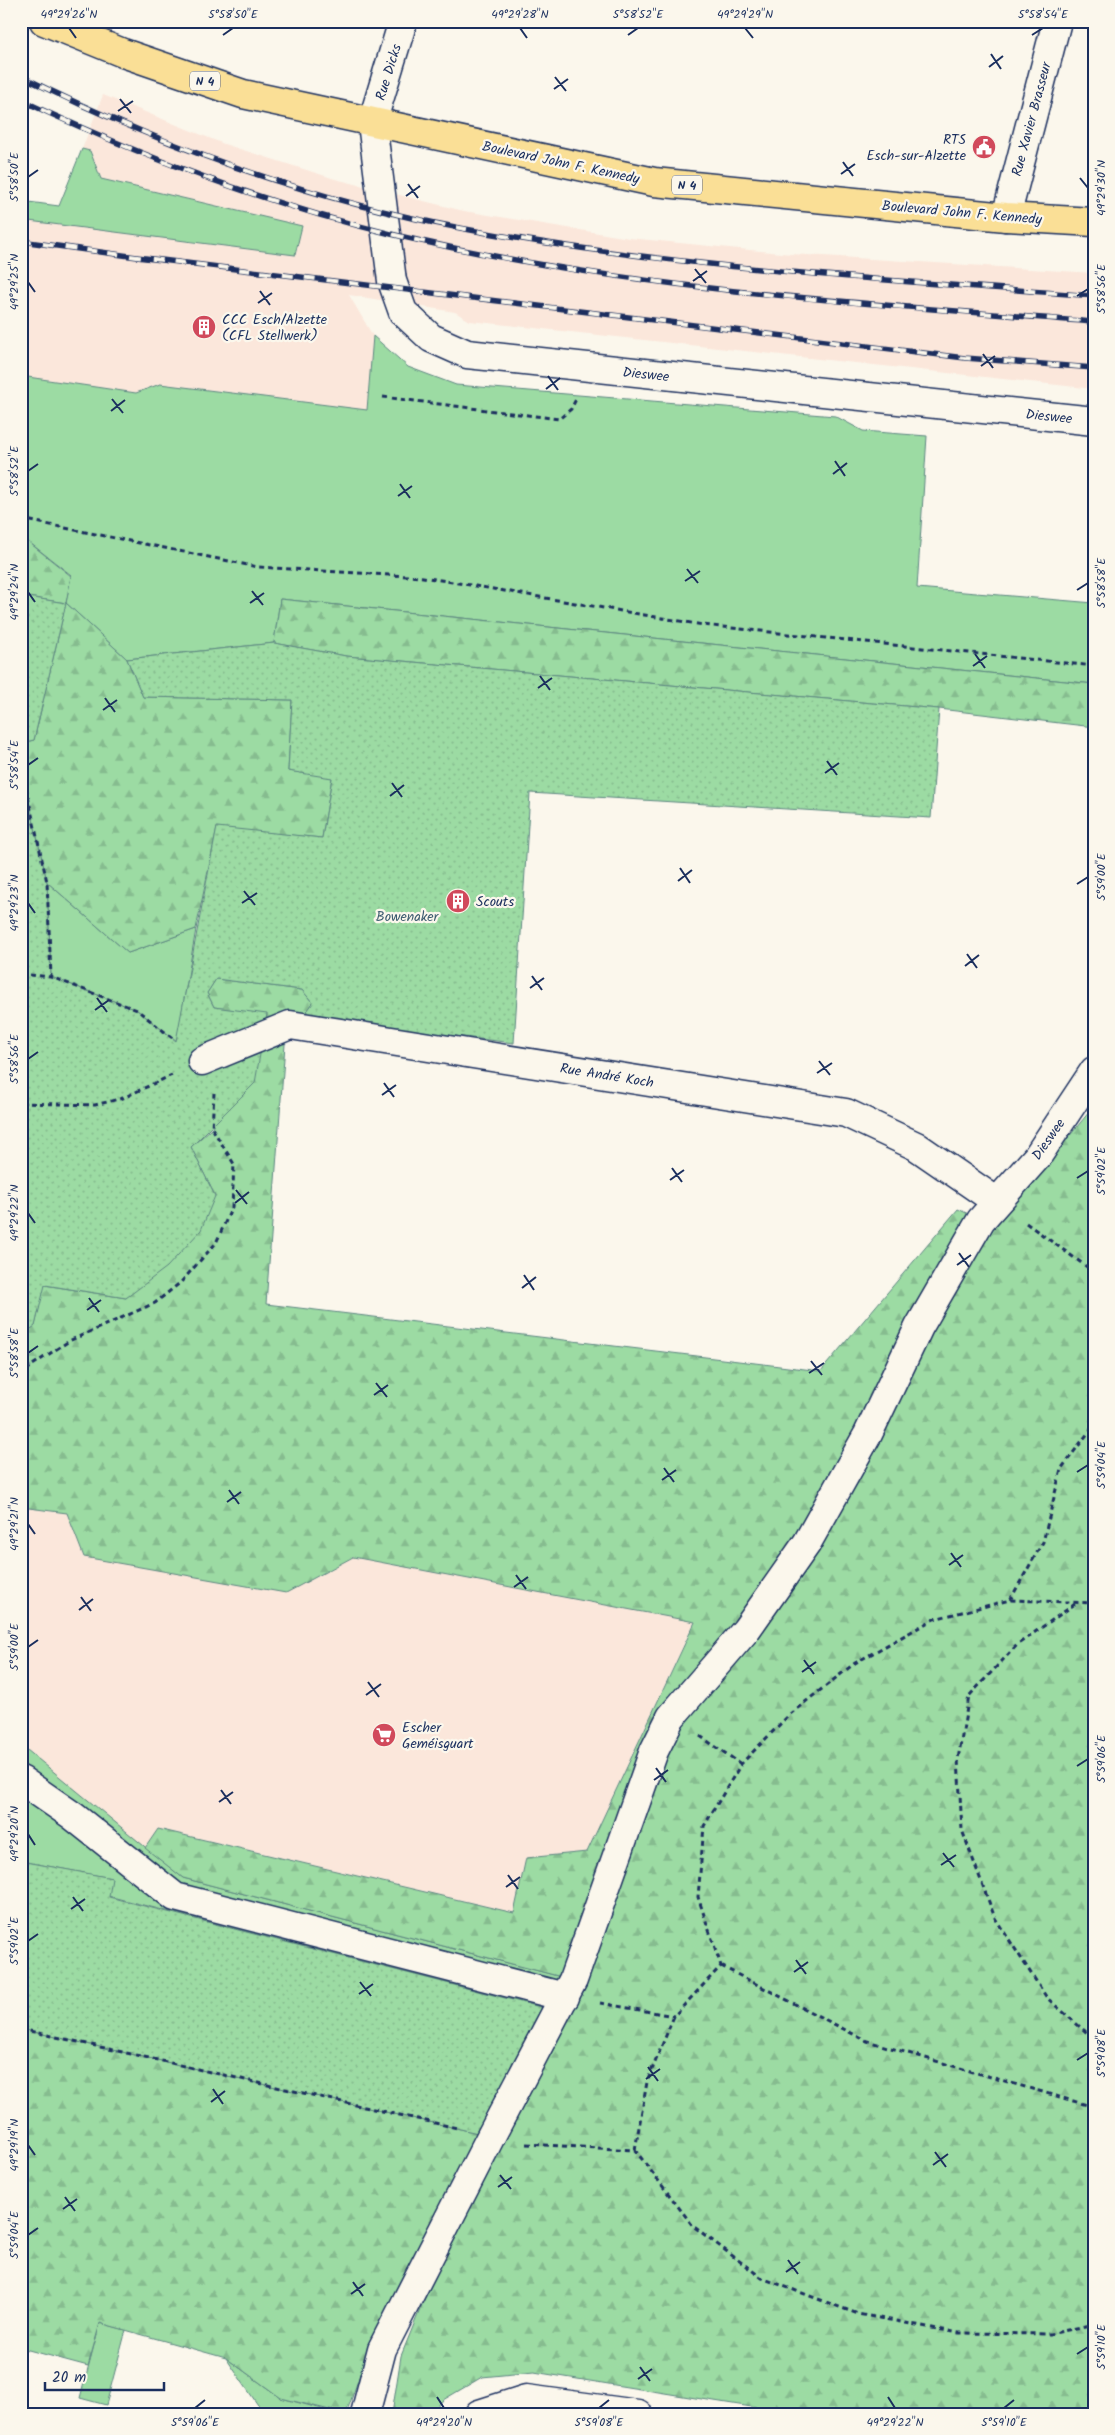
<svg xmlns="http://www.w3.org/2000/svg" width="1115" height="2435" font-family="Kalam,sans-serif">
<defs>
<pattern id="forest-firs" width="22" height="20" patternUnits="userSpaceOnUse" patternTransform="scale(1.25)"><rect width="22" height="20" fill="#9cdba3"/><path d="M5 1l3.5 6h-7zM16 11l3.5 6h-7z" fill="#86bc8f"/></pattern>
<pattern id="garden-dots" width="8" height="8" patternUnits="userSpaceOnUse" patternTransform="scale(1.25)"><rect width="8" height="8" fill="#9cdba3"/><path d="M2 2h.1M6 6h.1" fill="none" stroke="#86bc8f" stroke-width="1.8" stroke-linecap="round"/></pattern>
</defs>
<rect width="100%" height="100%" fill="#fbf7ec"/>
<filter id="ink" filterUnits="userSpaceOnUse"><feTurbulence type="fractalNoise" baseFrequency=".02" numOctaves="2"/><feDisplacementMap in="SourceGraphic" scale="10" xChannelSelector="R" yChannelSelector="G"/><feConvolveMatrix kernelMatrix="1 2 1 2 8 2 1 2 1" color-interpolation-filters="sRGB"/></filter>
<g filter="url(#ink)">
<g fill="#fbe7db">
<polygon points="103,95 224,144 335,179 464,211 629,238 791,254 1094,273 1094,389 470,321 455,312 349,295 373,336 367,410 160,384 136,393 21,376 21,220 295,255 302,226 101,179 90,151 82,149"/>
<polygon points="21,1507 67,1513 286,1593 353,1557 695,1621 587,1852 526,1858 514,1913 159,1829 145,1848 21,1745"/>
</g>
<g fill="#9cdba3" stroke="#5c8580">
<polygon points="82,149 90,151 101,179 302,226 295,255 21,220 21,201 59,206"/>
<polygon points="373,336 408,367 456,385 835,416 863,431 927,436 917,588 1094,603 1094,684 280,599 274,643 127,659 66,603 71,575 21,536 21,376 136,393 160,384 367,410"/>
<polygon points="47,882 128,953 196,929 177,1041 137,1010 51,977"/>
<polygon points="21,1745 183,1878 573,1980 556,2011 108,1896 111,1878 21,1861"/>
<polygon points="100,2323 126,2330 106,2405 80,2398"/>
<polygon points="226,2358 281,2398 341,2414 264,2414"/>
</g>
<g fill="url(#forest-firs)" stroke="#5c8580">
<polygon points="21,536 71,576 66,603 127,659 143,697 292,700 288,771 332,777 322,838 217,828 196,929 128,953 47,882 25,784 21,781 21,743 34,740 66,603 21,596"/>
<polygon points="280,599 1094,684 1094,727 939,709 346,656 274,643"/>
<polygon points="216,979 302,990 313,1003 302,1018 287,1017 266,1304 821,1371 958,1209 981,1220 1045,1166 1094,1106 1094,2414 795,2414 534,2372 482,2377 443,2400 431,2414 392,2414 401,2356 489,2141 371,2344 346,2414 281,2398 226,2358 100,2323 88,2366 21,2348 21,2029 491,2136 573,1980 183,1878 145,1848 158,1829 514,1913 526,1858 587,1852 695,1622 353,1557 286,1593 84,1557 67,1513 21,1507 21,1378 31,1366 21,1359 21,1336 35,1326 44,1285 126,1298 215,1196 191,1147 212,1128 267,1015 214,1007 207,993"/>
</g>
<g fill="url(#garden-dots)" stroke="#5c8580">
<polygon points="21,596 66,603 34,740 21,743"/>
<polygon points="274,643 346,656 939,709 931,818 530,793 514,1043 302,1018 313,1003 302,990 216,979 207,993 214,1007 267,1014 255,1083 191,1147 215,1196 201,1230 167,1267 126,1298 45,1285 35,1326 21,1336 21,781 25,783 47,882 51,977 137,1010 176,1041 217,827 322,838 332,778 288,771 292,700 143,697 127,659"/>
<polygon points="21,1861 112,1878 109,1897 556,2011 491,2136 21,2029"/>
</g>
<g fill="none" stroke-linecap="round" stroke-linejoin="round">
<g stroke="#1b2f5e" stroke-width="31">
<g id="minor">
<polyline points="403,21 372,123 392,281 403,312 431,338 467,354 1094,421"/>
<polyline points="1006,217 1057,21"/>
<polyline points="202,1061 290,1025 846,1113 916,1146 996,1201"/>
<polyline points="21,1780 73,1816 175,1897 565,1997"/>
<polyline points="365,2414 382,2349 491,2136 573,1980 654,1751 671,1717 746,1630 807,1543 868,1434 919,1327 981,1220 1037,1157 1094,1071"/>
<polyline points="479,2414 526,2399 638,2414"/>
</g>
</g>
<g stroke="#1b2f5e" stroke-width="31">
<polyline id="major" points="44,21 123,53 243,94 654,182 1006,217 1094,222"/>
</g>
<g stroke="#1b2f5e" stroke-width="3" stroke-dasharray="5 4" stroke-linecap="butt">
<polyline points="383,397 559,419 571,409 576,399"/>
<polyline points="21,519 258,567 423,577 703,625 1094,666"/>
<polyline points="21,781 25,783 47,882 51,977 137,1010 175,1040"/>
<polyline points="21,974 51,977"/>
<polyline points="21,1103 95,1105 123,1098 172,1075"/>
<polyline points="1026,1223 1094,1272"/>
<polyline points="21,1378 31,1366 69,1341 155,1303 181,1282 216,1243 232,1207 234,1164 212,1128 214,1093"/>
<polyline points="1010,1600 1043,1542 1061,1469 1094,1425"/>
<polyline points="1075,1604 1018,1644 969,1696 958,1759 962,1830 995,1918 1047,1998 1094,2039"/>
<polyline points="700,1736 741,1764"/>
<polyline points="721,1966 867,2041 1094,2107"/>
<polyline points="600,2003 674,2016"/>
<polyline points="21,2029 457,2128"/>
<polyline points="526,2144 635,2150 693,2226 762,2278 858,2314 959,2333 1050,2334 1094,2324"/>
<polyline points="635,2150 647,2082 674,2016 721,1966 698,1897 704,1826 741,1764 790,1714 855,1663 934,1619 1010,1600 1094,1603"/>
</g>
<use href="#minor" stroke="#fbf7ec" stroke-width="28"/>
<use href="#major" stroke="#fadf96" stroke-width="28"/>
<g stroke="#1b2f5e" stroke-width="5.5">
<g id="rail">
<path d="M21 76C159 145 309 199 460 228 669 268 882 279 1094 296"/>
<path d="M21 100C140 156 263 203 391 234 620 289 859 303 1094 322"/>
<polyline points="21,241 137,257 965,358 1094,368"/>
</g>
</g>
<use href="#rail" stroke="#fbf7ec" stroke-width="4" stroke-dasharray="11" stroke-linecap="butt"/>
</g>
</g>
<path fill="none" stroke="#1b2f5e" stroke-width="2" d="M69 28 76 38M520 28 527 38M745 28 753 38M223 35 233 28M628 35 638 28M1032 35 1043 28M991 54 1001 69M989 67 1003 56M555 77 566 91M554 89 568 79M120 99 131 113M118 111 133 101M843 162 853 176M841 174 855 164M28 177 38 170M1080 178 1088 188M408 184 418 198M406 196 420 186M695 269 706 283M693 281 707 271M28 282 35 292M260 291 270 305M1077 296 1088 289M258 303 272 293M983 354 993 368M981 366 995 356M548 376 558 390M546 389 560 378M112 399 123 413M111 411 125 400M835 461 845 476M28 471 38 464M833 474 847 463M400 484 410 498M398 496 412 486M687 569 698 583M685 581 700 571M1077 590 1088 583M252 591 263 605M28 592 35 602M250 603 264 593M975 654 985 668M973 666 987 656M540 676 550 690M538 688 552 678M105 698 115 712M103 710 117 700M827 761 837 775M28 765 38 758M825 773 839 763M392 783 402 797M390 796 404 785M680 868 690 883M678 881 692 870M1077 884 1088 877M244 891 255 905M28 903 35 913M242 903 257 893M967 954 977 968M965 966 979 955M532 976 542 990M530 988 544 978M97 998 107 1012M95 1010 109 1000M28 1059 38 1052M819 1061 830 1075M817 1073 832 1063M384 1083 394 1097M382 1095 396 1085M672 1168 682 1182M1077 1178 1088 1171M670 1180 684 1170M236 1190 247 1204M235 1203 249 1192M28 1213 35 1223M959 1253 969 1267M957 1265 971 1255M524 1275 534 1290M522 1288 536 1277M89 1298 99 1312M87 1310 101 1300M28 1353 38 1346M811 1361 822 1375M809 1373 824 1363M376 1383 387 1397M374 1395 388 1385M664 1468 674 1482M1077 1472 1088 1465M662 1480 676 1470M229 1490 239 1504M227 1502 241 1492M28 1524 35 1534M951 1553 961 1567M949 1565 963 1555M516 1575 526 1589M514 1587 528 1577M81 1597 91 1611M79 1610 93 1599M28 1647 38 1640M804 1660 814 1674M802 1672 816 1662M368 1682 379 1697M366 1695 381 1684M1077 1766 1088 1759M656 1768 666 1782M654 1780 668 1770M221 1790 231 1804M219 1802 233 1792M28 1834 35 1845M943 1853 954 1867M941 1865 956 1855M508 1875 518 1889M506 1887 520 1877M73 1897 83 1911M71 1909 85 1899M28 1941 38 1934M796 1960 806 1974M794 1972 808 1962M360 1982 371 1996M359 1994 373 1984M1077 2060 1088 2053M648 2067 658 2081M646 2079 660 2069M213 2089 223 2104M211 2102 225 2091M28 2145 35 2155M935 2152 946 2167M933 2165 948 2154M500 2175 511 2189M498 2187 512 2177M65 2197 75 2211M63 2209 77 2199M28 2235 38 2228M788 2260 798 2274M786 2272 800 2262M353 2282 363 2296M351 2294 365 2284M1077 2354 1088 2347M640 2367 650 2381M638 2379 652 2369M437 2397 444 2408M888 2397 895 2408M195 2408 205 2400M599 2408 609 2400M1004 2408 1014 2400"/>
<defs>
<g id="civic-disc" transform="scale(1.25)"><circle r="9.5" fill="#d1495b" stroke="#fbf7ec"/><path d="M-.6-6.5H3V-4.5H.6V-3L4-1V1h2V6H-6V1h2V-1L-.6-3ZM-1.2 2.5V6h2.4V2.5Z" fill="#fff"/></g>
<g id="building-disc" transform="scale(1.25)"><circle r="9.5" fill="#d1495b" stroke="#fbf7ec"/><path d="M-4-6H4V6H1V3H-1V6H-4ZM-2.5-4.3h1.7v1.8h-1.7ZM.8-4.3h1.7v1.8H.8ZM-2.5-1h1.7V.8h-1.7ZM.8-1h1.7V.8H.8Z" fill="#fff"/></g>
<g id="supermarket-disc" transform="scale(1.25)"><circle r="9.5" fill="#d1495b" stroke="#fbf7ec"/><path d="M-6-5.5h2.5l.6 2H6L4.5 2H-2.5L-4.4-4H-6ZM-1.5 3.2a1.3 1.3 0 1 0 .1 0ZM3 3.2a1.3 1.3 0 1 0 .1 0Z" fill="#fff"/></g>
</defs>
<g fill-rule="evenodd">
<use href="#civic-disc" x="984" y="147"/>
<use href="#building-disc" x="204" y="327"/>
<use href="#building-disc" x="458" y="901"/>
<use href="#supermarket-disc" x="384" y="1735"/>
</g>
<g text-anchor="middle" stroke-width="4.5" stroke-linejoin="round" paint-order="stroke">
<g fill="#fbf7ec" stroke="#5e6b89" stroke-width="1">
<rect x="190" y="71.5" width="30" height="19" rx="4"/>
<rect x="672" y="175.5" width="30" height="19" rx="4"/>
</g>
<g font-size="12" font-weight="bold" fill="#1b2f5e">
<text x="205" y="85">N 4</text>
<text x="687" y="189">N 4</text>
</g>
<g font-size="14" fill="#1b2f5e" stroke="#fbf7ec">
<text transform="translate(388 72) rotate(-73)" y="5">Rue Dicks</text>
<text transform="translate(1031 119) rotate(-75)" y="5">Rue Xavier Brasseur</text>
<text transform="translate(561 162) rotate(12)" y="5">Boulevard John F. Kennedy</text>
<text transform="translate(962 212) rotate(5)" y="5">Boulevard John F. Kennedy</text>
<text transform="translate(646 374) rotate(6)" y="5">Dieswee</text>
<text transform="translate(1049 416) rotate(6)" y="5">Dieswee</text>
<text transform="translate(607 1075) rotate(9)" y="5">Rue André Koch</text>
<text transform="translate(1048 1139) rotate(-55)" y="5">Dieswee</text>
</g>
<g font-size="14" fill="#1b2f5e" stroke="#fbf7ec" text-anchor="start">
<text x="966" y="144" text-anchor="end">RTS<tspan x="966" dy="16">Esch-sur-Alzette</tspan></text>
<text x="222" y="324">CCC Esch/Alzette<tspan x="222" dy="16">(CFL Stellwerk)</tspan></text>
<text x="476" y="906">Scouts</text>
<text x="402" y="1732">Escher<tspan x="402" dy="16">Geméisguart</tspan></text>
</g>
<g font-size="14" fill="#3b5a6f" stroke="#fbf7ec">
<text x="407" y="921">Bowenaker</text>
</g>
</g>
<rect width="1115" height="2435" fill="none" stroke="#fbf7ec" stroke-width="55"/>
<path d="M45 2382v8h119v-8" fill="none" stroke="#1b2f5e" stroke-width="2.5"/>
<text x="52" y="2382" font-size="15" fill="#1b2f5e" stroke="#fbf7ec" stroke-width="4" paint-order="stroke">20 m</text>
<rect x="28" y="28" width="1060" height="2380" fill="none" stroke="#1b2f5e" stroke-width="2"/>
<g font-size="12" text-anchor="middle" fill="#1b2f5e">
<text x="69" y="18">49°29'26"N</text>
<text x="233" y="18">5°58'50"E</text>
<text x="520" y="18">49°29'28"N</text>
<text x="638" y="18">5°58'52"E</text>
<text x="745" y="18">49°29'29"N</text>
<text x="1043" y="18">5°58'54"E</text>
<text transform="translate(14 177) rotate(-90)" y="4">5°58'50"E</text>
<text transform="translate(1101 188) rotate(-90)" y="4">49°29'30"N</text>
<text transform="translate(14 282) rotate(-90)" y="4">49°29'25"N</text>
<text transform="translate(1101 289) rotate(-90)" y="4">5°58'56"E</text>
<text transform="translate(14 471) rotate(-90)" y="4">5°58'52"E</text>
<text transform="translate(1101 583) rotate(-90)" y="4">5°58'58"E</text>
<text transform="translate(14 592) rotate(-90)" y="4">49°29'24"N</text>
<text transform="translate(14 765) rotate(-90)" y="4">5°58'54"E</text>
<text transform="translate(1101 877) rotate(-90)" y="4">5°59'00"E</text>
<text transform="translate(14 903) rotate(-90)" y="4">49°29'23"N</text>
<text transform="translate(14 1059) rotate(-90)" y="4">5°58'56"E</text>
<text transform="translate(1101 1171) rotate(-90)" y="4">5°59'02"E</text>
<text transform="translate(14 1213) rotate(-90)" y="4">49°29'22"N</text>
<text transform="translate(14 1353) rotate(-90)" y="4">5°58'58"E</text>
<text transform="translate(1101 1465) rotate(-90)" y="4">5°59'04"E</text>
<text transform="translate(14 1524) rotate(-90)" y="4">49°29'21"N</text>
<text transform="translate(14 1647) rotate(-90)" y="4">5°59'00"E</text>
<text transform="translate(1101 1759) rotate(-90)" y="4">5°59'06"E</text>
<text transform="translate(14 1834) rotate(-90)" y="4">49°29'20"N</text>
<text transform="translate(14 1941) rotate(-90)" y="4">5°59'02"E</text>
<text transform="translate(1101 2053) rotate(-90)" y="4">5°59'08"E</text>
<text transform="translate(14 2145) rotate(-90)" y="4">49°29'19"N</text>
<text transform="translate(14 2235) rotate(-90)" y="4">5°59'04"E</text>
<text transform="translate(1101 2347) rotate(-90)" y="4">5°59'10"E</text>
<text x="195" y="2426">5°59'06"E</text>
<text x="444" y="2426">49°29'20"N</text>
<text x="599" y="2426">5°59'08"E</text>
<text x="895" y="2426">49°29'22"N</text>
<text x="1004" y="2426">5°59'10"E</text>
</g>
</svg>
